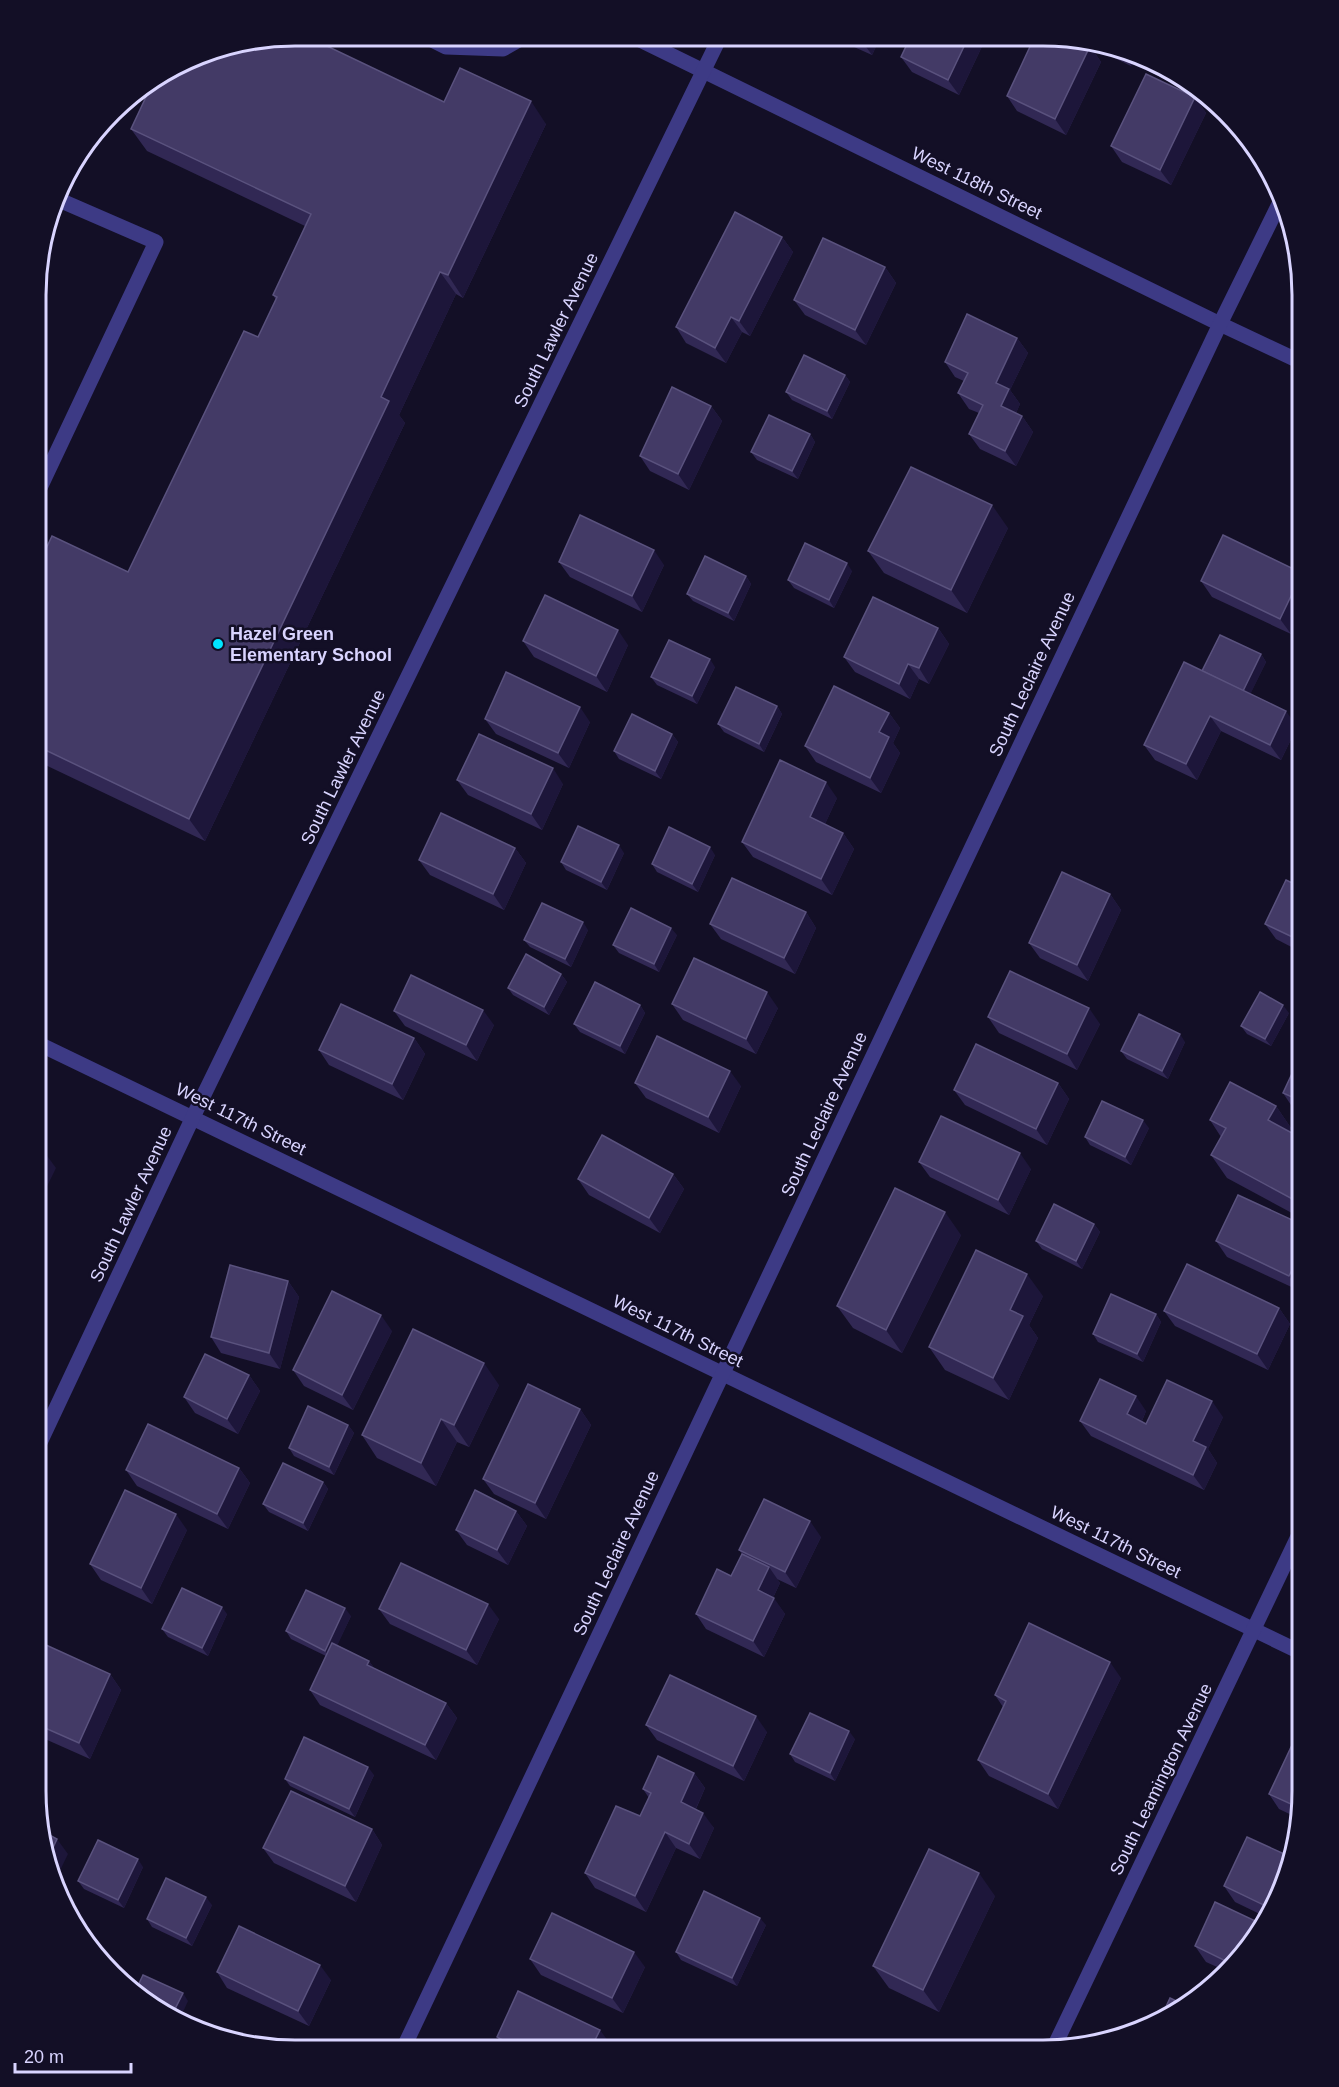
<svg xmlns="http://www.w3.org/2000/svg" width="1339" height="2087" font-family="Helvetica,sans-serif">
<rect width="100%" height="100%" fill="#130f26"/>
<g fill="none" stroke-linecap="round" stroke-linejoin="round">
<g stroke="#3d3a85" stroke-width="15">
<polyline points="424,36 446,47 503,49 524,37"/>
<polyline points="634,37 1220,324 1303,363"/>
<polyline points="38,492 156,242 57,199"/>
<polyline points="37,1043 1302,1653"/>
<polyline points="36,1451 193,1117 720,37"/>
<polyline points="403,2049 934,927 1220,324 1283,196"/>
<polyline points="1053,2049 1303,1526"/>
</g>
</g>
<g fill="#312854">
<polygon points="834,38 880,38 872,55"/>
<polygon points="910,38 986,38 959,95 912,72 901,57"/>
<polygon points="1086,41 1137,54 1131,66 1090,46"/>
<polygon points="1090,46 1101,62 1066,135 1017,111 1007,96"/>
<polygon points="1138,61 1188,82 1185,89 1144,69"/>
<polygon points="1195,97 1206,113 1171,185 1122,162 1111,146"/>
<polygon points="444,102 546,124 463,298 456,294 399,415 405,423 205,841 37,761 38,566 128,572 258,337 276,300 273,295 305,226 147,151 131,129"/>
<polygon points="782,237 793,252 750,336 742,332 726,363 686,343 676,327"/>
<polygon points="885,267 896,283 866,345 805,315 794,300"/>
<polygon points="1017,338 1028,353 1010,390 1020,404 1016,413 1022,416 1033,432 1016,466 980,449 969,434 979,413 969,409 958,393 964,381 955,377 945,362"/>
<polygon points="845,375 850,382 832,419 792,400 786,392"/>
<polygon points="711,406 722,421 689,490 650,471 640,456"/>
<polygon points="810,434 815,442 798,479 757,460 751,452"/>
<polygon points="1008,528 967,613 884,573 868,551"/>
<polygon points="559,562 664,565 642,612 570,577"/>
<polygon points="852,571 834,608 794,588 788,580"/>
<polygon points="1303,575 1303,609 1291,634 1212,597 1201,581"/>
<polygon points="746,576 751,584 734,621 693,601 687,594"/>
<polygon points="938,628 949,644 929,684 919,679 910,699 855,672 844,657"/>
<polygon points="523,641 628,645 607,692 534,657"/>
<polygon points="1261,654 1266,662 1250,694 1297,727 1281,760 1221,731 1197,780 1155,760 1144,745 1202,671"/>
<polygon points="715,667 697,704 657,685 651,677"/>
<polygon points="777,706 782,714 764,752 724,732 718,724"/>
<polygon points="889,713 900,728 893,743 900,753 881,793 816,762 805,746"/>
<polygon points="485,719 590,722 569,768 496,734"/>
<polygon points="672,734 678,742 661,779 619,759 614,751"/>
<polygon points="457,780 563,784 542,830 468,795"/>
<polygon points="837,798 825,824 843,833 854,849 832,895 753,857 742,842"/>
<polygon points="515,848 526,863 504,910 430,875 419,860"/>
<polygon points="624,853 607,890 566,870 561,862"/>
<polygon points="715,855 698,892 657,872 652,864"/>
<polygon points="1303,888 1303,953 1276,939 1265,924"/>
<polygon points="1110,894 1121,910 1088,981 1040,958 1029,943"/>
<polygon points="806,912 816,928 795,974 721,939 710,924"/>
<polygon points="588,930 571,967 530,947 524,940"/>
<polygon points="677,935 659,972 619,953 613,945"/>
<polygon points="561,974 567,982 549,1015 513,995 508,988"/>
<polygon points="672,1004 778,1008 756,1054 683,1020"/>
<polygon points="640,1005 645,1013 625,1054 580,1032 574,1024"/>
<polygon points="394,1011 494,1025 477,1061 405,1026"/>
<polygon points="1289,1013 1271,1046 1247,1034 1241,1026"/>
<polygon points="988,1017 1100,1024 1077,1070 999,1033"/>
<polygon points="414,1038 425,1054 403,1100 329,1065 319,1050"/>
<polygon points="1185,1042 1168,1079 1127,1059 1121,1051"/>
<polygon points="1303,1050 1303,1113 1293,1108 1283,1093"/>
<polygon points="635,1083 741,1086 719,1133 646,1098"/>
<polygon points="1058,1083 1069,1099 1047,1145 965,1105 954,1090"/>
<polygon points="1276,1106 1291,1128 1289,1132 1303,1139 1303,1219 1227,1178 1211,1155 1221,1137 1210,1120"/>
<polygon points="1149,1128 1131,1165 1090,1145 1085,1137"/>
<polygon points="919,1162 1031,1169 1009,1215 930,1177"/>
<polygon points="673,1174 684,1189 660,1233 589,1195 578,1179"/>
<polygon points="1094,1224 1100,1232 1082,1269 1042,1249 1036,1241"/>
<polygon points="1303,1225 1300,1291 1227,1257 1216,1241"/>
<polygon points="961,1235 902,1353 853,1328 837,1306"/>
<polygon points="288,1281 299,1297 280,1369 221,1353 211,1337"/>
<polygon points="1043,1296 1029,1325 1038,1338 1009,1400 945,1370 929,1347"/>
<polygon points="1279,1308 1290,1324 1268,1370 1175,1326 1164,1311"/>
<polygon points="1156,1314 1161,1322 1143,1362 1098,1342 1093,1334"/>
<polygon points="392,1331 353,1410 304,1386 293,1370"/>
<polygon points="249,1375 260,1391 238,1434 195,1413 184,1397"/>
<polygon points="499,1385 469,1447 457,1442 436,1486 377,1458 362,1435"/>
<polygon points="580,1409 591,1425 546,1519 494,1494 483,1479"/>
<polygon points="1146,1411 1142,1421 1146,1424 1223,1417 1208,1449 1217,1463 1204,1490 1091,1436 1080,1421"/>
<polygon points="348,1425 354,1433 334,1475 294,1456 289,1448"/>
<polygon points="239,1468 250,1483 228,1529 137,1486 126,1470"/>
<polygon points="323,1482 328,1489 308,1531 269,1512 263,1504"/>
<polygon points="516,1511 527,1526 508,1565 467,1545 456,1530"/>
<polygon points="187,1530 152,1604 101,1580 90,1564"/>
<polygon points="821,1537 796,1588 777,1579 780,1583 773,1598 785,1614 764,1657 706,1629 696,1614 731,1576 742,1554 739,1550"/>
<polygon points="379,1609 499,1619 477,1665 390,1624"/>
<polygon points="227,1614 208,1656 168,1637 162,1629"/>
<polygon points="351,1616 337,1645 369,1661 374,1668 446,1703 457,1718 436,1760 320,1705 310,1690 326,1656 291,1639 286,1631"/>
<polygon points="36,1667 110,1674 121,1690 90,1759 36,1735"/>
<polygon points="1121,1678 1058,1809 989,1776 978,1760 1003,1707 995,1695"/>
<polygon points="646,1725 767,1732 744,1781 657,1740"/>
<polygon points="855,1739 835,1781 795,1762 790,1754"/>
<polygon points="694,1773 705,1788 696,1809 714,1828 700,1859 676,1848 646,1912 595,1888 585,1873 640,1816 649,1798 643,1789"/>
<polygon points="374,1775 355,1817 290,1786 285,1779"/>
<polygon points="1269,1794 1302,1809 1300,1819 1279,1809"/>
<polygon points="372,1829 382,1845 356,1902 274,1863 263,1848"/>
<polygon points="143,1867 124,1908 84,1889 78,1881"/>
<polygon points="1289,1875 1268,1918 1235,1902 1224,1886"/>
<polygon points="995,1896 939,2012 889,1988 873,1966"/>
<polygon points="212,1905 192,1946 152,1927 147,1919"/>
<polygon points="766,1925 737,1986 681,1960 676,1952"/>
<polygon points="1264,1925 1226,1971 1206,1962 1195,1946"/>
<polygon points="530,1959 645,1967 623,2013 541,1975"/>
<polygon points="217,1972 331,1980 309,2026 227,1988"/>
<polygon points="497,2037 611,2045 608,2050 505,2049"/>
</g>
<g fill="#1d163a">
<polygon points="862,38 880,38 872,55 861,40"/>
<polygon points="968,38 986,38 959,95 948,80"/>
<polygon points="1090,46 1101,62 1066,135 1055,119"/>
<polygon points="1129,52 1137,54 1131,66 1126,58"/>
<polygon points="1181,78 1188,82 1185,89 1179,81"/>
<polygon points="1195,97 1206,113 1171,185 1160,170"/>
<polygon points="531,101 546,124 463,298 448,275"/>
<polygon points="782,237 793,252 750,336 739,321"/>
<polygon points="885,267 896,283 866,345 855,330"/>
<polygon points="440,272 456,294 399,415 405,423 205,841 189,819 381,397"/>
<polygon points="731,317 742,332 726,363 715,348"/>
<polygon points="1017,338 1028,353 1010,390 1020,404 1012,422 1001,406 996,383"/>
<polygon points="845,375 850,382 832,419 827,411"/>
<polygon points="711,406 722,421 689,490 678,474"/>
<polygon points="1022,416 1033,432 1016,466 1005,451"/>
<polygon points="810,434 815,442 798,479 792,471"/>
<polygon points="992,505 1008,528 967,613 951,590"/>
<polygon points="654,550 664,565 642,612 632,596"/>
<polygon points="847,563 852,571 834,608 829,600"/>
<polygon points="1302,573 1303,575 1303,609 1291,634 1280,619"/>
<polygon points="746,576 751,584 734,621 728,613"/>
<polygon points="938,628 949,644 929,684 919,668"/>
<polygon points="618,630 628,645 607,692 596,676"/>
<polygon points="1261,654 1266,662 1248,699 1243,691"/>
<polygon points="710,659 715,667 697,704 692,696"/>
<polygon points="908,664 919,679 910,699 899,684"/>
<polygon points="777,706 782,714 764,752 759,744"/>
<polygon points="580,707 590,722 569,768 558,753"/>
<polygon points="1286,711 1297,727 1281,760 1270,745"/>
<polygon points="889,713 900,728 893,743 900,753 881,793 870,778 879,732"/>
<polygon points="1210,716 1221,731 1197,780 1186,764"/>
<polygon points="672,734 678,742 661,779 655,771"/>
<polygon points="553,768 563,784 542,830 531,814"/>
<polygon points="826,782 837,798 821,833 810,817"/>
<polygon points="843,833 854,849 832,895 821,879"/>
<polygon points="619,845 624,853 607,890 601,882"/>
<polygon points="710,847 715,855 698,892 692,884"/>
<polygon points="515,848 526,863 504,910 493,894"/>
<polygon points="1110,894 1121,910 1088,981 1077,965"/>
<polygon points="806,912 816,928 795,974 784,958"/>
<polygon points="583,922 588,930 571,967 565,959"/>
<polygon points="671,928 677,935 659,972 654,964"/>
<polygon points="561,974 567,982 549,1015 544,1007"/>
<polygon points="767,992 778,1008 756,1054 746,1039"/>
<polygon points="640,1005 645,1013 625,1054 620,1046"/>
<polygon points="1283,1005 1289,1013 1271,1046 1265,1039"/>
<polygon points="1089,1008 1100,1024 1077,1070 1067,1054"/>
<polygon points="483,1010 494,1025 477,1061 466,1045"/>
<polygon points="1180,1034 1185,1042 1168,1079 1162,1071"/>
<polygon points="414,1038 425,1054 403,1100 392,1084"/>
<polygon points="730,1071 741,1086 719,1133 708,1117"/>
<polygon points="1058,1083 1069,1099 1047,1145 1036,1129"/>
<polygon points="1276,1106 1291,1128 1283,1143 1268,1120"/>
<polygon points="1143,1120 1149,1128 1131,1165 1125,1157"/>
<polygon points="45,1153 56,1168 37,1207 37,1169"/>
<polygon points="1020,1153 1031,1169 1009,1215 998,1200"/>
<polygon points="673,1174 684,1189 660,1233 649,1218"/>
<polygon points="1303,1188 1303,1211 1296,1201"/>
<polygon points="945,1212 961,1235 902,1353 886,1330"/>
<polygon points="1094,1224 1100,1232 1082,1269 1076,1261"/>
<polygon points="1303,1247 1303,1286 1300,1291 1289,1276"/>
<polygon points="1027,1274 1043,1296 1029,1325 1038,1338 1009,1400 993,1378 1010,1310"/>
<polygon points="288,1281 299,1297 280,1369 269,1353"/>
<polygon points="1279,1308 1290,1324 1268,1370 1257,1354"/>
<polygon points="1156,1314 1161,1322 1143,1362 1137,1354"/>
<polygon points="381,1315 392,1331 353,1410 342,1395"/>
<polygon points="484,1363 499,1385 469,1447 454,1425"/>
<polygon points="249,1375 260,1391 238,1434 227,1419"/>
<polygon points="1136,1396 1146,1411 1138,1430 1127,1414"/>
<polygon points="1212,1401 1223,1417 1208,1449 1217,1463 1204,1490 1193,1475 1193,1441"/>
<polygon points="580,1409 591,1425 546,1519 535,1503"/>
<polygon points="441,1419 457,1442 436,1486 421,1463"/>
<polygon points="348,1425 354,1433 334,1475 329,1467"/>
<polygon points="239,1468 250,1483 228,1529 217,1514"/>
<polygon points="323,1482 328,1489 308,1531 303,1523"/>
<polygon points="516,1511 527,1526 508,1565 497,1550"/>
<polygon points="176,1514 187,1530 152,1604 141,1588"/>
<polygon points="810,1521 821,1537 796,1588 785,1572"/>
<polygon points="769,1567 780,1583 769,1606 758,1590"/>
<polygon points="774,1598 785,1614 764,1657 753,1641"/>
<polygon points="488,1604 499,1619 477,1665 466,1650"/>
<polygon points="222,1607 227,1614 208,1656 202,1648"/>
<polygon points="345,1608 351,1616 331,1659 325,1651"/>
<polygon points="369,1661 380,1676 367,1665"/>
<polygon points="1110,1662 1121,1678 1058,1809 1048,1794"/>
<polygon points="110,1674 121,1690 90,1759 79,1743"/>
<polygon points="446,1703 457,1718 436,1760 425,1745"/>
<polygon points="756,1716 767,1732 744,1781 733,1766"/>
<polygon points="849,1731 855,1739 835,1781 830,1773"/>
<polygon points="368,1767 374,1775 355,1817 349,1809"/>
<polygon points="694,1773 705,1788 692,1817 681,1802"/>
<polygon points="703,1813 714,1828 700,1859 689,1844"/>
<polygon points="372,1829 382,1845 356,1902 345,1886"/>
<polygon points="665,1832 676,1848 646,1912 635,1896"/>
<polygon points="57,1839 68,1854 54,1883 49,1856"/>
<polygon points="138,1859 143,1867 124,1908 118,1900"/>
<polygon points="979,1873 995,1896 939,2012 923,1990"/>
<polygon points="206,1897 212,1905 192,1946 186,1938"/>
<polygon points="760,1918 766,1925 737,1986 732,1978"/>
<polygon points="634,1952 645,1967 623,2013 612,1998"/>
<polygon points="320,1965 331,1980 309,2026 298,2011"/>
<polygon points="183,1993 188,2001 179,2021 171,2017"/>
<polygon points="600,2030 611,2045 608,2050 590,2050"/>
</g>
<g fill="#433a66" stroke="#5a527e" stroke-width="1.5">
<polygon points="296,36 306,36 444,102 460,68 531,101 448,275 440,272 381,397 389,401 189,819 37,746 38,566 52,536 128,572 244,331 258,337 277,297 273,295 311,214 131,129 153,82 197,56"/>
<polygon points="910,38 968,38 948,80 901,57"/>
<polygon points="1034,38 1073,38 1090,46 1055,119 1007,96"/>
<polygon points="1093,42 1129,52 1126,58"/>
<polygon points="1141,55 1181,78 1179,81 1138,61"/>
<polygon points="1146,74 1195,97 1160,170 1111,146"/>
<polygon points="735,212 782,237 739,321 731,317 715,348 676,327"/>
<polygon points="823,238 885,267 855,330 794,300"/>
<polygon points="967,314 1017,338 996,383 1009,389 1001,406 1022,416 1005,451 969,434 983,405 958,393 968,373 945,362"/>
<polygon points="804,355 845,375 827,411 786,392"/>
<polygon points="672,387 711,406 678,474 640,456"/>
<polygon points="769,415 810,434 792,471 751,452"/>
<polygon points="911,467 992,505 951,590 868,551"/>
<polygon points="580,515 654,550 632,596 559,562"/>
<polygon points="1223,535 1302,573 1280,619 1201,581"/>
<polygon points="805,543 847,563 829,600 788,580"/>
<polygon points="705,556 746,576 728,613 687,594"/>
<polygon points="545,595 618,630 596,676 523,641"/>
<polygon points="873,597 938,628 919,668 908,664 899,684 844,657"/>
<polygon points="1220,635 1261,654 1243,691 1202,671"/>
<polygon points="669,640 710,659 692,696 651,677"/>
<polygon points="1184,662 1286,711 1270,745 1210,716 1186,764 1144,745"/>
<polygon points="506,672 580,707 558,753 485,719"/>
<polygon points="834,686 889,713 879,732 889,737 870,778 805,746"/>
<polygon points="736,687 777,706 759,744 718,724"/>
<polygon points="632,714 672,734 655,771 614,751"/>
<polygon points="479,734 553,768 531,814 457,780"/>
<polygon points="780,760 826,782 810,817 843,833 821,879 742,842"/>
<polygon points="441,813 515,848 493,894 419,860"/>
<polygon points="578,826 619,845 601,882 561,862"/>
<polygon points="669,827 710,847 692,884 652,864"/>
<polygon points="1062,872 1110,894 1077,965 1029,943"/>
<polygon points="732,878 806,912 784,958 710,924"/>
<polygon points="1286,880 1303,888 1303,942 1265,924"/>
<polygon points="542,903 583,922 565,959 524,940"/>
<polygon points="631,908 671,928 654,964 613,945"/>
<polygon points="526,954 561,974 544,1007 508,988"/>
<polygon points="694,958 767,992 746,1039 672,1004"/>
<polygon points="1010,971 1089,1008 1067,1054 988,1017"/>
<polygon points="411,975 483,1010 466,1045 394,1011"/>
<polygon points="595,982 640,1005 620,1046 574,1024"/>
<polygon points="1260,992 1283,1005 1265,1039 1241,1026"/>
<polygon points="341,1004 414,1038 392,1084 319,1050"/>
<polygon points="1139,1014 1180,1034 1162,1071 1121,1051"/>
<polygon points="657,1036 730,1071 708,1117 635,1083"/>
<polygon points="976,1044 1058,1083 1036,1129 954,1090"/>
<polygon points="1303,1050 1303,1102 1283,1093"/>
<polygon points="1230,1082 1276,1106 1268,1120 1303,1139 1303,1188 1296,1201 1211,1155 1226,1128 1210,1120"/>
<polygon points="1102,1101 1143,1120 1125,1157 1085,1137"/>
<polygon points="941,1116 1020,1153 998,1200 919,1162"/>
<polygon points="602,1135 673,1174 649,1218 578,1179"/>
<polygon points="37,1149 45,1153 37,1169"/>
<polygon points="895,1188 945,1212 886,1330 837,1306"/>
<polygon points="1238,1195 1303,1225 1303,1247 1289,1276 1216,1241"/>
<polygon points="1054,1204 1094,1224 1076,1261 1036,1241"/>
<polygon points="976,1250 1027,1274 1010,1310 1023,1316 993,1378 929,1347"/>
<polygon points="1187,1264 1279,1308 1257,1354 1164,1311"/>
<polygon points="230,1265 288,1281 269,1353 211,1337"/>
<polygon points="332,1291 381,1315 342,1395 293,1370"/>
<polygon points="1111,1294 1156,1314 1137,1354 1093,1334"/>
<polygon points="413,1329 484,1363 454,1425 441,1419 421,1463 362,1435"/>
<polygon points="205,1354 249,1375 227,1419 184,1397"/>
<polygon points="1100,1379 1136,1396 1127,1414 1146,1424 1167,1380 1212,1401 1193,1441 1206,1447 1193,1475 1080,1421"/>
<polygon points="528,1384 580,1409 535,1503 483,1479"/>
<polygon points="308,1406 348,1425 329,1467 289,1448"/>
<polygon points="148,1424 239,1468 217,1514 126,1470"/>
<polygon points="283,1463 323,1482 303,1523 263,1504"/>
<polygon points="125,1490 176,1514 141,1588 90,1564"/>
<polygon points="475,1490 516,1511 497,1550 456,1530"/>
<polygon points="764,1499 810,1521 785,1572 739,1550"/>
<polygon points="742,1554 769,1567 758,1590 774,1598 753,1641 696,1614 717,1569 731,1576"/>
<polygon points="401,1563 488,1604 466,1650 379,1609"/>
<polygon points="182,1588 222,1607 202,1648 162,1629"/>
<polygon points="306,1590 345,1608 325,1651 286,1631"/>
<polygon points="1029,1623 1110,1662 1048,1794 978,1760 1006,1701 995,1695"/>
<polygon points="332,1643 369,1661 367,1665 446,1703 425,1745 310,1690"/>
<polygon points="46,1645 110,1674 79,1743 36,1724 36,1667"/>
<polygon points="670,1675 756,1716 733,1766 646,1725"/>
<polygon points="810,1713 849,1731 830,1773 790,1754"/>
<polygon points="304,1737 368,1767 349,1809 285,1779"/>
<polygon points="1292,1745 1302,1750 1302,1809 1269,1794"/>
<polygon points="658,1756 694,1773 681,1802 703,1813 689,1844 665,1832 635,1896 585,1873 616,1806 640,1816 651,1793 643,1789"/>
<polygon points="291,1791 372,1829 345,1886 263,1848"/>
<polygon points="44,1832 57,1839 49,1856"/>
<polygon points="1247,1837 1293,1858 1289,1875 1272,1909 1224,1886"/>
<polygon points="98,1840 138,1859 118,1900 78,1881"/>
<polygon points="929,1849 979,1873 923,1990 873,1966"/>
<polygon points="166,1878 206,1897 186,1938 147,1919"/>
<polygon points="704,1891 760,1918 732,1978 676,1952"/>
<polygon points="1215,1902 1264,1925 1259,1936 1227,1970 1230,1963 1195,1946"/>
<polygon points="552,1913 634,1952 612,1998 530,1959"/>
<polygon points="239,1926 320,1965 298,2011 217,1972"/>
<polygon points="143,1975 183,1993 171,2017 138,1998 134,1994"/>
<polygon points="518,1991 600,2030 590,2050 522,2050 497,2037"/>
<polygon points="1170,1998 1187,2006 1159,2022"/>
<polygon points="194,2019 248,2045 197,2031 190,2027"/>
</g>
<circle fill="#00e5ff" stroke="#130f26" stroke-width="2" cx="218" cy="644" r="6"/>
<g text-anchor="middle" stroke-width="5" stroke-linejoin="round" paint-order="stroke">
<g font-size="18" fill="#d9d4ff" stroke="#130f26">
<text transform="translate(977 183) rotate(26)" y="6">West 118th Street</text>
<text transform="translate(556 330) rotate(-64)" y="6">South Lawler Avenue</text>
<text transform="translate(1032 674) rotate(-65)" y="6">South Leclaire Avenue</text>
<text transform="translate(343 767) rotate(-64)" y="6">South Lawler Avenue</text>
<text transform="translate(824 1114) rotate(-65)" y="6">South Leclaire Avenue</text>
<text transform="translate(241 1119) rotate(26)" y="6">West 117th Street</text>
<text transform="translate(131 1204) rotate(-65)" y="6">South Lawler Avenue</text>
<text transform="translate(678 1331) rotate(26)" y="6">West 117th Street</text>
<text transform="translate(1116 1542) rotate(26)" y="6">West 117th Street</text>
<text transform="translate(616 1553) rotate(-65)" y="6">South Leclaire Avenue</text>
<text transform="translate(1161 1779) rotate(-64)" y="6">South Leamington Avenue</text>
</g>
<g font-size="18" font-weight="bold" fill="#d9d4ff" stroke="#130f26" text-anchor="start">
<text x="230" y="640">Hazel Green<tspan x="230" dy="21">Elementary School</tspan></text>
</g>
</g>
<path d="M0 0H1339V2087H0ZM295 46H1043A249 249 0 0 1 1292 295V1791A249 249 0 0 1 1043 2040H295A249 249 0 0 1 46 1791V295A249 249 0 0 1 295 46Z" fill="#130f26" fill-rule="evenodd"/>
<path fill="none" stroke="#d9d4ff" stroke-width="3" d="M295 46H1043A249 249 0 0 1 1292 295V1791A249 249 0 0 1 1043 2040H295A249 249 0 0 1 46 1791V295A249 249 0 0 1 295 46Z"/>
<path d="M15 2063v9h116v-9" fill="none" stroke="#d9d4ff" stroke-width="3"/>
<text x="24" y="2063" font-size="18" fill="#d9d4ff" stroke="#130f26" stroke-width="4.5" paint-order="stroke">20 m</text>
</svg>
